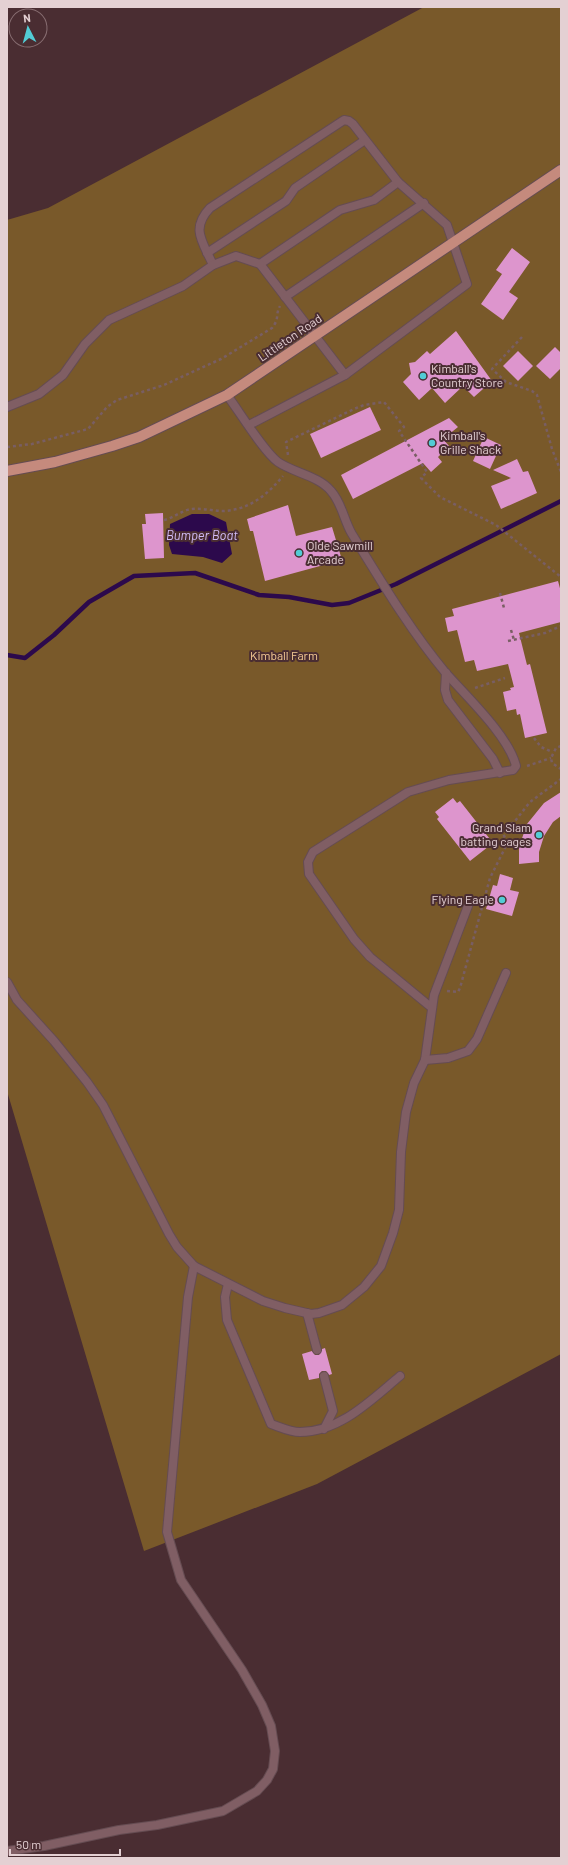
<svg xmlns="http://www.w3.org/2000/svg" width="568" height="1865" font-family="Barlow,sans-serif">
<rect width="100%" height="100%" fill="#4a2d32"/>
<polygon fill="#79592a" points="424,7 561,7 561,1354 317,1484 144,1551 7,1091 7,220 48,208"/>
<polygon fill="#2c094c" points="192,514 209,514 226,522 232,554 222,563 203,557 172,554 169,545 170,524"/>
<g fill="none" stroke-linecap="round" stroke-linejoin="round">
<polyline stroke="#2c094c" stroke-width="4.5" points="7,655 25,658 54,635 89,602 134,576 195,573 259,595 289,597 332,605 349,603 396,584 561,501"/>
</g>
<g fill="#dd95cd">
<polygon points="512,248 530,262 509,292 518,298 503,320 481,304 502,274 496,270"/>
<polygon points="456,331 492,381 474,397 463,386 445,403 432,388 419,400 403,382 411,374 409,363 415,362 427,351 430,354"/>
<polygon points="555,347 561,353 561,368 550,379 536,366"/>
<polygon points="518,351 533,366 518,381 503,366"/>
<polygon points="370,407 381,430 321,458 310,434"/>
<polygon points="449,418 458,427 443,439 449,446 438,457 442,462 431,472 423,463 353,499 341,475"/>
<polygon points="484,437 501,445 490,469 473,461"/>
<polygon points="517,459 523,472 528,471 537,493 501,509 491,486 511,478 493,470"/>
<polygon points="288,505 296,536 332,527 342,560 265,581 253,531 250,531 247,519"/>
<polygon points="163,513 164,558 145,559 142,524 146,524 145,514"/>
<polygon points="558,581 561,592 561,622 519,633 527,665 530,664 547,733 525,738 520,714 517,715 516,709 507,711 503,692 511,690 510,688 514,687 508,664 477,671 474,660 465,662 457,630 448,632 445,618 454,616 452,609"/>
<polygon points="561,792 561,816 553,822 544,836 539,852 539,862 519,864 519,847 527,824 544,803"/>
<polygon points="453,798 457,803 460,801 493,843 470,861 437,819 439,817 435,812"/>
<polygon points="500,874 513,878 510,890 519,892 512,916 486,909 493,885 497,886"/>
<polygon points="325,1348 332,1374 329,1375 326,1371 322,1371 319,1374 319,1378 309,1380 302,1354 312,1351 315,1355 319,1355 322,1349"/>
</g>
<g fill="none" stroke-linecap="round" stroke-linejoin="round">
<g stroke="#654c52" stroke-width="10">
<g id="lane">
<polygon points="398,182 447,225 467,284 345,375 260,264 340,210 374,200"/>
<polyline points="207,253 286,201 295,188 365,140"/>
<path d="M213 265C203 242 190 229 210 208L344 120 349 121 353 124 398 182"/>
<polyline points="285,297 424,203"/>
<path d="M227 395C239 411 264 452 278 462 294 473 319 476 331 491 342 503 344 521 352 534 381 581 410 630 445 672 465 695 509 736 516 766L513 770 449 780 408 792 313 852 308 862 309 874 354 939 370 957 432 1008"/>
<polyline points="7,407 39,394 63,375 85,344 109,320 183,286 213,265 236,256 260,264"/>
<polyline points="249,425 345,375"/>
<polyline points="446,673 445,690 448,700 493,759 500,773"/>
<polyline points="7,982 17,1000 54,1041 87,1082 103,1105 169,1234 177,1247 194,1266 263,1301 285,1308 311,1314 319,1313 342,1305 364,1287 381,1266 393,1233 399,1210 401,1152 406,1112 414,1083 425,1060 434,995 468,906"/>
<polyline points="425,1060 448,1058 468,1051 477,1039 506,973"/>
<path d="M228 1284 225 1297 227 1320 271 1424C280 1427 290 1432 300 1432 340 1432 371 1400 400 1376"/>
<polyline points="307,1313 317,1350"/>
<polyline points="324,1429 333,1411 324,1376"/>
<polyline points="7,1851 44,1846 119,1830 157,1825 223,1811 257,1791 267,1780 273,1769 275,1751 271,1726 262,1705 242,1670 181,1580 167,1532 188,1297 194,1266"/>
</g>
</g>
<g stroke="#654c52" stroke-width="12">
<polyline id="primary" points="7,471 55,462 112,446 139,437 227,395 561,170"/>
</g>
<g stroke="#795e63" stroke-width="2.5" stroke-dasharray="3 3" stroke-linecap="butt">
<polyline points="522,337 492,369 506,382 532,391 537,395 552,449 561,472"/>
<path d="M7 447 32 444 88 429 107 407 117 400 164 385 221 359 272 328C280 318 275 315 280 306"/>
<polyline points="288,455 286,442 354,409 364,405 384,402 404,427 399,431 427,472 421,478 440,497 496,525 561,577"/>
<path d="M164 520C174 518 182 510 192 509 203 508 213 511 223 511 249 510 267 495 283 476"/>
<polyline points="500,593 504,608"/>
<polyline points="511,630 514,640"/>
<polyline points="508,641 545,633 561,626"/>
<polyline points="475,688 505,678"/>
<polyline points="534,738 541,747 552,752"/>
<polyline points="561,746 556,748 551,758 552,763 561,769"/>
<polyline points="527,766 551,758"/>
<polyline points="447,991 458,992 460,988 490,878 505,848 506,840 502,831 515,821 530,802 561,779"/>
</g>
<use href="#lane" stroke="#805e64" stroke-width="8"/>
<use href="#primary" stroke="#c58a7d" stroke-width="10"/>
</g>
<g fill="#52ccd5" stroke="#4a2d32" stroke-width="1.5">
<circle cx="423" cy="376" r="4"/>
<circle cx="432" cy="443" r="4"/>
<circle cx="299" cy="553" r="4"/>
<circle cx="539" cy="835" r="4"/>
<circle cx="502" cy="900" r="4"/>
</g>
<g text-anchor="middle" stroke-width="4" stroke-linejoin="round" paint-order="stroke">
<g font-size="12" fill="#e4d0d3" stroke="#4a2d32">
<text transform="translate(290 338) rotate(-34)" y="4">Littleton Road</text>
</g>
<g font-size="12" fill="#e4d0d3" stroke="#4a2d32" text-anchor="start">
<text x="431" y="373">Kimball's<tspan x="431" dy="14">Country Store</tspan></text>
<text x="440" y="440">Kimball's<tspan x="440" dy="14">Grille Shack</tspan></text>
<text x="307" y="550">Olde Sawmill<tspan x="307" dy="14">Arcade</tspan></text>
<text x="531" y="832" text-anchor="end">Grand Slam<tspan x="531" dy="14">batting cages</tspan></text>
<text x="494" y="904" text-anchor="end">Flying Eagle</text>
</g>
<g font-size="12" fill="#f6cc95" stroke="#4a2d32">
<text x="284" y="660">Kimball Farm</text>
</g>
<g font-size="13" font-style="italic" fill="#d1bbf6" stroke="#4a2d32">
<text x="202" y="540">Bumper Boat</text>
</g>
</g>
<rect width="568" height="1865" fill="none" stroke="#e4d0d3" stroke-width="16"/>
<g transform="translate(28 28) rotate(354)"><circle r="19" fill="#4a2d32" stroke="#886e72"/>
<path d="M0-3L7 15L0 10L-7 15Z" fill="#52ccd5"/>
<text y="-6" font-size="11" font-weight="bold" text-anchor="middle" fill="#e4d0d3">N</text>
</g>
<path d="M10 1849v6h110v-6" fill="none" stroke="#e4d0d3" stroke-width="2"/>
<text x="16" y="1849" font-size="12" fill="#e4d0d3" stroke="#4a2d32" stroke-width="3" paint-order="stroke">50 m</text>
</svg>
